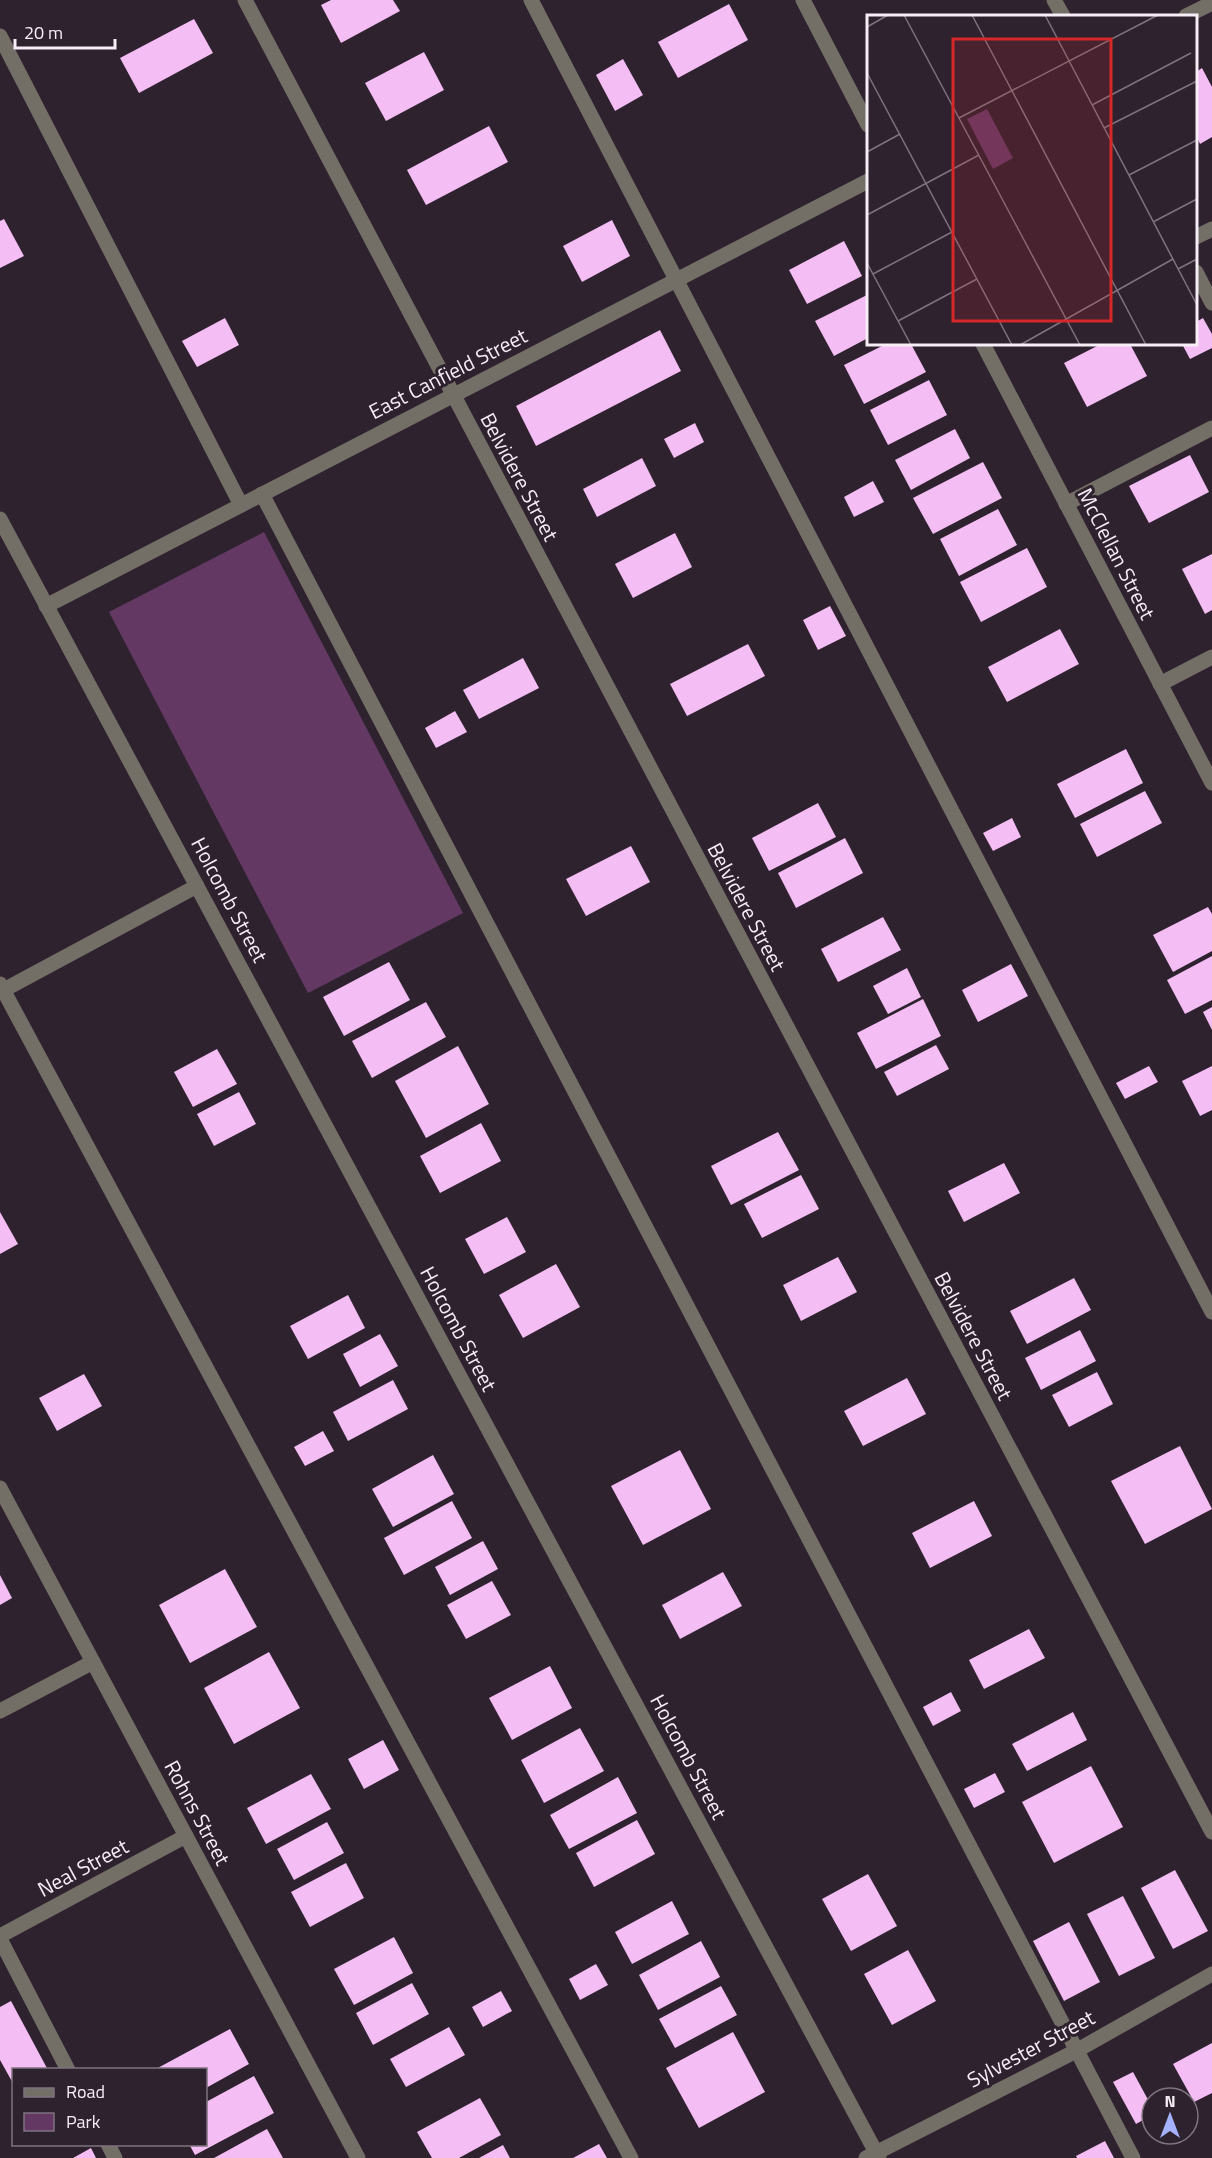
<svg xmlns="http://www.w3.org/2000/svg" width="1212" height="2158" font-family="'Titillium Web',sans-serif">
<rect width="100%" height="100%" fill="#2f222f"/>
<polygon fill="#633964" points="264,532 463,913 308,993 109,612"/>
<g fill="#f4bdf4">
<polygon points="331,0 393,0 400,11 341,43 321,5"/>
<polygon points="729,4 748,40 678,78 658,42"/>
<polygon points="194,19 213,53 139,93 120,58"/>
<polygon points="424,52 444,90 386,121 365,83"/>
<polygon points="623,59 643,95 615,111 596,75"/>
<polygon points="1202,68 1212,87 1212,137 1200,144 1196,135 1196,72"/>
<polygon points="489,126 508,162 426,205 407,170"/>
<polygon points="4,219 24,256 0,268 0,221"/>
<polygon points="612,220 630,256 582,282 563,246"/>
<polygon points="844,241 862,276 807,304 789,270"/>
<polygon points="867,295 868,338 834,356 815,321"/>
<polygon points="225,318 239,345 197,367 182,341"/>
<polygon points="1203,318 1212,334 1212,348 1190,359 1182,344 1196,344 1196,322"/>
<polygon points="660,330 681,371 536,446 516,406"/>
<polygon points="886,344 911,344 926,372 864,404 844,365"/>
<polygon points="1101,344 1130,344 1147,376 1087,407 1064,363"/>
<polygon points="929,380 947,415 888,445 870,410"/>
<polygon points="695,423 704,442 674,458 664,439"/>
<polygon points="955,429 970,458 911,490 895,460"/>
<polygon points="1190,455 1209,492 1149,523 1129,486"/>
<polygon points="642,458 656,486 597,517 583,489"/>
<polygon points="983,462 1002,498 933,534 913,498"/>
<polygon points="873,481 884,502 854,517 844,497"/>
<polygon points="998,509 1017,545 959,576 940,539"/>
<polygon points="675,533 692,567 633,598 615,564"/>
<polygon points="1027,548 1047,587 981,622 960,582"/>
<polygon points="1212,554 1212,610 1205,614 1182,569"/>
<polygon points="830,606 846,636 818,650 803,620"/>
<polygon points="1060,629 1079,664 1007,702 988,667"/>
<polygon points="748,644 765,676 687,716 670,684"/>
<polygon points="523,658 539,688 479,719 463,690"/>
<polygon points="455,711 467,732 436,748 425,728"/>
<polygon points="1126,749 1143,783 1075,818 1057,784"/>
<polygon points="1145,791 1162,823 1097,857 1080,824"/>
<polygon points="818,803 836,837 769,871 752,838"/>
<polygon points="1012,818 1021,837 993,851 983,833"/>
<polygon points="845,838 863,873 796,908 778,873"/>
<polygon points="631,846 650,882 586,916 566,879"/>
<polygon points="1208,907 1212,914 1212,951 1173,972 1153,935"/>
<polygon points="883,917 901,950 838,982 821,949"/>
<polygon points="1212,956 1212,1000 1185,1014 1167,980"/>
<polygon points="389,962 410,1000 344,1036 323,997"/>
<polygon points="1011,964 1028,996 978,1022 962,990"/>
<polygon points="907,968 921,997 888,1014 873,986"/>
<polygon points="923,999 941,1036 876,1069 857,1033"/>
<polygon points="426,1002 446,1037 372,1078 352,1041"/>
<polygon points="1212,1007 1212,1030 1203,1012"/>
<polygon points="936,1045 949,1069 897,1096 884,1072"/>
<polygon points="458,1046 489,1104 426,1138 395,1081"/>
<polygon points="217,1049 237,1084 193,1107 174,1072"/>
<polygon points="1149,1066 1158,1082 1125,1099 1116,1083"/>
<polygon points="1212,1066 1212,1110 1200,1116 1182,1081"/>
<polygon points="239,1092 256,1124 214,1146 197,1114"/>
<polygon points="481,1123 501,1161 440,1193 420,1156"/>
<polygon points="778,1132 799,1170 731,1205 711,1166"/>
<polygon points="1004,1163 1020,1193 964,1222 948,1191"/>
<polygon points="801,1175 819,1209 762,1238 744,1204"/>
<polygon points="0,1212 18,1244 0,1254"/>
<polygon points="507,1217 526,1252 484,1274 465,1239"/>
<polygon points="838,1257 857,1292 801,1321 783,1285"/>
<polygon points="556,1264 580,1307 523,1338 499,1295"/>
<polygon points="1074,1278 1091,1310 1027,1344 1010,1311"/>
<polygon points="348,1295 365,1328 308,1359 290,1326"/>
<polygon points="1080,1330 1096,1361 1041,1390 1025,1358"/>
<polygon points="380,1334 398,1366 360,1387 343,1354"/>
<polygon points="1097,1372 1113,1404 1069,1427 1052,1395"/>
<polygon points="84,1374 102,1406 57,1431 39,1398"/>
<polygon points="907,1378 926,1414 863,1446 844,1411"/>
<polygon points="393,1380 408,1409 348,1441 333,1412"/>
<polygon points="323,1431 334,1451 305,1466 294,1447"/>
<polygon points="1180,1446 1212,1509 1145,1544 1111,1481"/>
<polygon points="680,1450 711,1509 643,1545 611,1486"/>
<polygon points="433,1455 454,1494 393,1527 372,1489"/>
<polygon points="452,1501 472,1538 404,1575 384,1538"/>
<polygon points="974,1501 992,1536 930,1568 912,1533"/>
<polygon points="483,1541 498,1569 450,1595 435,1567"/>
<polygon points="225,1569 257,1627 190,1663 159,1605"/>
<polygon points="723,1572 742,1606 680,1639 662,1605"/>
<polygon points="0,1575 12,1598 0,1605"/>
<polygon points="492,1581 511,1615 466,1639 447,1605"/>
<polygon points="1029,1629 1045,1658 984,1689 969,1660"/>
<polygon points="269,1652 300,1708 234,1744 204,1688"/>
<polygon points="550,1666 572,1708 512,1740 489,1698"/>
<polygon points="951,1692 961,1711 933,1726 923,1707"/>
<polygon points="1073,1712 1087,1740 1027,1771 1012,1744"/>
<polygon points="580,1728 604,1771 544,1803 521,1760"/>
<polygon points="383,1740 399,1770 364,1789 348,1759"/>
<polygon points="1091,1766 1123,1827 1054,1863 1022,1802"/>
<polygon points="995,1773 1005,1792 974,1808 964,1789"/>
<polygon points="311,1774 331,1809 266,1844 247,1808"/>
<polygon points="618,1777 637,1813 569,1849 550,1815"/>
<polygon points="637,1820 655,1854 594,1887 576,1853"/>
<polygon points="327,1822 344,1853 294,1880 277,1849"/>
<polygon points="346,1863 364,1898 310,1927 291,1892"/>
<polygon points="1175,1870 1208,1931 1173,1949 1141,1888"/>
<polygon points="868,1874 897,1926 851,1951 822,1899"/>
<polygon points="1123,1896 1155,1958 1119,1976 1087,1914"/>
<polygon points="672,1901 689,1934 632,1964 615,1932"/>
<polygon points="1069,1922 1100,1982 1064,2001 1033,1941"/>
<polygon points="394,1937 413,1973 354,2005 334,1969"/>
<polygon points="701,1941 720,1977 658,2010 639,1975"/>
<polygon points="908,1950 936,2001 892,2025 864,1974"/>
<polygon points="596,1964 608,1985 580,2000 569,1979"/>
<polygon points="412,1983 429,2014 373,2045 356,2013"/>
<polygon points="721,1986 737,2015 675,2048 659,2019"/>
<polygon points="501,1991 512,2011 483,2027 472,2007"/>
<polygon points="11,2001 48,2070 14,2070 14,2085 0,2060 0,2007"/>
<polygon points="449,2027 465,2055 406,2087 390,2059"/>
<polygon points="230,2029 249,2064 206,2088 206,2070 154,2070"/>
<polygon points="733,2032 765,2092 699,2128 666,2068"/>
<polygon points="1212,2043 1212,2093 1194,2102 1173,2064"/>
<polygon points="1133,2072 1152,2107 1152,2115 1136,2124 1113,2082"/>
<polygon points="254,2076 274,2113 195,2155 189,2144 206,2144 206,2102"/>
<polygon points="480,2098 501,2135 459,2158 432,2158 417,2132"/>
<polygon points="267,2129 283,2158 214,2158"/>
<polygon points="1105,2141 1114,2158 1077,2158 1076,2156"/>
<polygon points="599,2144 607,2158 573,2158"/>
<polygon points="503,2145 510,2158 479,2158"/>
<polygon points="91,2148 96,2158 73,2158"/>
</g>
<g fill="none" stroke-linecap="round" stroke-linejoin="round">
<g stroke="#736e66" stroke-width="15">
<polyline points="531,0 1212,1312"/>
<polyline points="1054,0 1063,16"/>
<polyline points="0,36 241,505"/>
<polyline points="1196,237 1212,229"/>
<polyline points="1196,272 1212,303"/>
<polyline points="262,494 1133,2158"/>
<polyline points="0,984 631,2158"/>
<polyline points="0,1711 93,1662"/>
<polyline points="0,1939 68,2070"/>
<polyline points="108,2144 115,2158"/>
</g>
<g stroke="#736e66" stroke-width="15">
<polyline points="245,0 1212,1832"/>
<polyline points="1186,16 1212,3"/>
<polyline points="1066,504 1212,428"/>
<polyline points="0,519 879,2158"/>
<polyline points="46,606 868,181"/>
<polyline points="1160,684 1212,657"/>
<polyline points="0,992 197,886"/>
<polyline points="0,1488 358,2158"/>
<polyline points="0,1936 186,1836"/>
<polyline points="866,2158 1076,2051 1212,1974"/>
</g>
<g stroke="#736e66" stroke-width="15">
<polyline points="803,0 868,125"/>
<polyline points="983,344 1212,783"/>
</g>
</g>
<g text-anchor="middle" stroke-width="6" stroke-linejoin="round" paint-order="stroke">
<g font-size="21" fill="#f6edf6" stroke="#2f222f">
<text transform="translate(448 374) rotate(-27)" y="7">East Canfield Street</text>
<text transform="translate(519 477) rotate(62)" y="7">Belvidere Street</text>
<text transform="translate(1116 554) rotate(63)" y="7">McClellan Street</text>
<text transform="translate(229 900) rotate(62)" y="7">Holcomb Street</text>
<text transform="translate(746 907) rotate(62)" y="7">Belvidere Street</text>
<text transform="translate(458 1329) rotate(62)" y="7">Holcomb Street</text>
<text transform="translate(973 1336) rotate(62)" y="7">Belvidere Street</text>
<text transform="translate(688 1757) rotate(62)" y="7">Holcomb Street</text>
<text transform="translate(197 1813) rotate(62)" y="7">Rohns Street</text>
<text transform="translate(83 1868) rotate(-28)" y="7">Neal Street</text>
<text transform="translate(1031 2049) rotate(-28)" y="7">Sylvester Street</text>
</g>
</g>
<g transform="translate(867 15)">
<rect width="330" height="330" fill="#2f222f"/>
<path d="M120 94 146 143 126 154 100 104Z" fill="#633964"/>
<path fill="none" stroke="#7f737f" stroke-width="1.5" d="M37 0 213 330M105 0 279 330M178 0 330 290M0 12 21 0M0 58 145 330M225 90 324 38M92 103 291 0M237 113 330 66M0 137 33 119M262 160 330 125M0 200 112 140M286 207 330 184M0 248 44 330M311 254 330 244M6 259 85 217M31 306 110 264M153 330 306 244"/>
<path fill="#d62828" fill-opacity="0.15" stroke="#d62828" stroke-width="3" d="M86 24H244V306H86Z"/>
<rect width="330" height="330" fill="none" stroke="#f6edf6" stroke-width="3"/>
</g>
<rect x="12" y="2068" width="195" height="78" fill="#2f222f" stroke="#7f737f" stroke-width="1.5"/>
<rect x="24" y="2088" width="30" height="9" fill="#736e66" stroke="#7f737f" stroke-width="1.5"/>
<text x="66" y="2098" font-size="18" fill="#f6edf6">Road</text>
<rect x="24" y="2113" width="30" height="18" fill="#633964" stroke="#7f737f" stroke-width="1.5"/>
<text x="66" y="2128" font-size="18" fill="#f6edf6">Park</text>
<g transform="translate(1170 2116)"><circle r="28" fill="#2f222f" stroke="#7f737f" stroke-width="1.5"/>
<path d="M0-4.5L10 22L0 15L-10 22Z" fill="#a5b1fc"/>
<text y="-9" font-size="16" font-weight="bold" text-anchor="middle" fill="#f6edf6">N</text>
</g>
<path d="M15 39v9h100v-9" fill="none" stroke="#f6edf6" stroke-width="3"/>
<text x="24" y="39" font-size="18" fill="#f6edf6" stroke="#2f222f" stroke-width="4.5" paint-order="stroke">20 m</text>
</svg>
